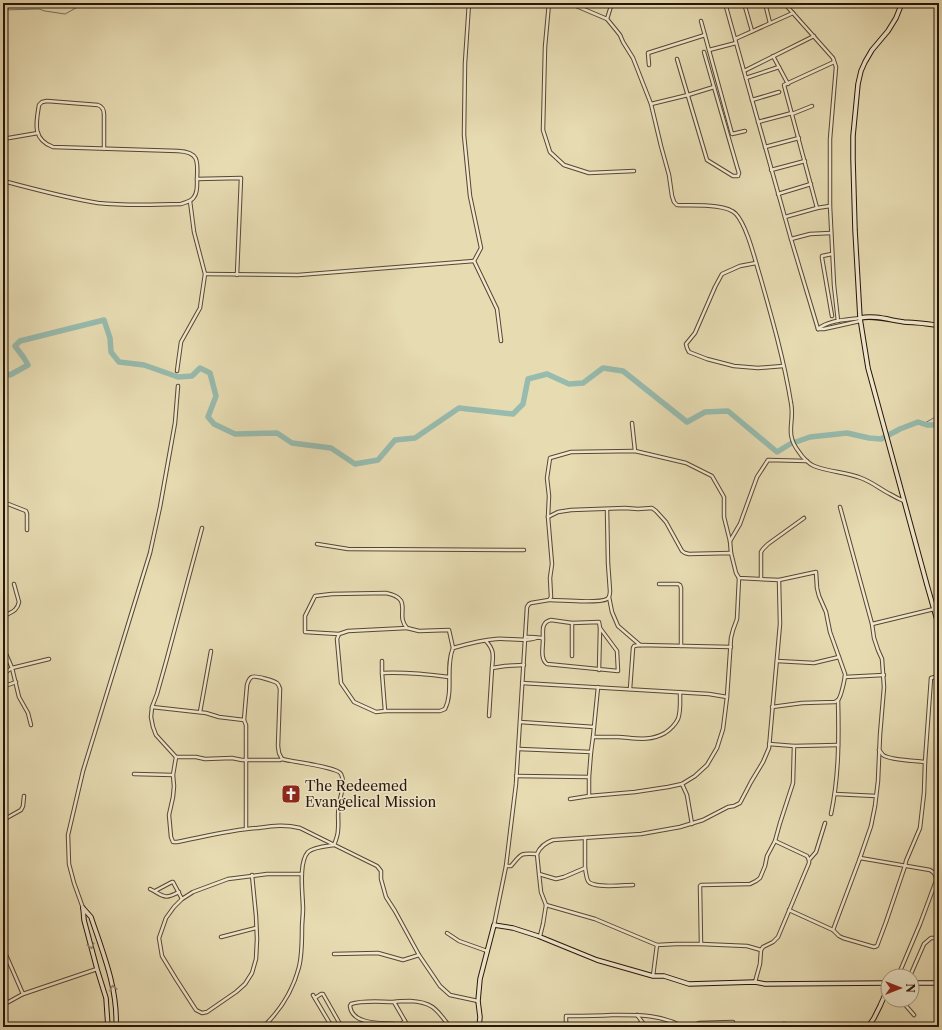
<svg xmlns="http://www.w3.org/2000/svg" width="942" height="1030" font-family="'Libre Caslon Text',serif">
<rect width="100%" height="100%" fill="#e7dbb2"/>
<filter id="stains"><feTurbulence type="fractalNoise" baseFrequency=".005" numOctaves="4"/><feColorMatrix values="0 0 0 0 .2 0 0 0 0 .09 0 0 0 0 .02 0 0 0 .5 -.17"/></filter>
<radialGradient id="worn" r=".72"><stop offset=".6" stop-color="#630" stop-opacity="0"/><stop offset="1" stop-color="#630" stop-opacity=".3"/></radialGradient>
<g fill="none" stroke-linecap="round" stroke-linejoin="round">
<g stroke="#6b786c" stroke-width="1">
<polyline points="3,10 39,9 45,11 65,14 85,3"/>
<polyline points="923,424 939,415"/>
</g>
<polyline stroke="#97bbae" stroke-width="5.5" points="3,372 10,375 28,365 24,358 15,346 20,341 104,320 110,338 111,352 119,362 144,365 178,377 192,376 200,368 210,373 216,396 208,417 214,424 235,434 277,433 292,443 331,448 355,464 378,460 395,440 415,438 459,408 513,414 523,404 528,379 547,374 569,384 583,383 603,368 623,371 687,422 705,412 728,411 777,452 790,444 810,437 847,433 869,438 881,439 900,429 918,422 927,425 935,425 939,428"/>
<g stroke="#584632" stroke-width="4.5">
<g id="street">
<polyline points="469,3 465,63 464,135 470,196 481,248 474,261 497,309 501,341"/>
<polyline points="549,3 545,47 543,130 550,152 564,165 589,173 634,171"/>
<path d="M564 3 574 5 607 19 616 30 620 35 623 42 633 58 651 104 661 146 669 175 672 196 674 202 677 205C692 206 726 203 736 214 747 226 755 260 760 276 772 318 784 360 791 403 795 422 784 433 799 452 802 457 809 464 814 466 829 472 846 472 861 478 872 482 880 489 890 494 895 497 899 499 904 501"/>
<polyline points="725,3 735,39 793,13"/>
<polyline points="744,3 752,31"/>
<polyline points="765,3 770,23"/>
<polyline points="784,3 833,58 836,67 830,139 830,206 834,285 838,321"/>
<polyline points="607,19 612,3"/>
<polyline points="701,21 732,134 745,131"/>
<polyline points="735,39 791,239 818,329"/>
<polyline points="709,50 736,43"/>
<polyline points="704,52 714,87"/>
<polyline points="773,56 788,84"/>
<polyline points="649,65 648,53 705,35"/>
<polyline points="744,71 814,36"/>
<polyline points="746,78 779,67"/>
<polyline points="752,100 779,92"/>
<polyline points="651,104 688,95 714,87 738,170 739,173 738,176 733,176 707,160 677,59"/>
<polyline points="792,114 812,106"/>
<polyline points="758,122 792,113"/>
<polyline points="3,139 38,133"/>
<polyline points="765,147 799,138"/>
<polyline points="771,170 805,161"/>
<polyline points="197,179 241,178 237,275"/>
<path d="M3 181C34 189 66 198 98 203 125 206 153 205 181 204 186 202 191 202 194 197 198 192 197 185 197 179 198 161 199 152 178 151L53 147C32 139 36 123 39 105L42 102 47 101 98 105C103 107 104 110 104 114V149"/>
<polyline points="778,194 811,184"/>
<polyline points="817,208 784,85 834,62"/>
<polyline points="785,217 817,208 830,206"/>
<polyline points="791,239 810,234 831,233"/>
<polyline points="832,254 822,256 822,258 832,316"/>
<polyline points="756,263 740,266 722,274 715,287 695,333 686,344 687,348 689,352 707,359 734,366 758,368 783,366"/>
<polyline points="205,274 298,275 474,261"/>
<path d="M818 329C829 320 846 320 860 318"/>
<polyline points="818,329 824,329 860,321"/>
<polyline points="177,371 181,342 200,308 205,274 194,232 190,201"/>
<polyline points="632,423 635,451"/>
<polyline points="3,502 26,511 27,514 27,530"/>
<polyline points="840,507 872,624 934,609"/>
<path d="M548 517 558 512 571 510 625 508 638 509 652 508 656 511 666 522 682 551 685 553 689 554 731 553 736 573 739 578 779 580 816 572 817 588 819 596 826 612 830 632 845 674C845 679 841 697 838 700 837 701 836 701 835 702L802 703 772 707"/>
<path d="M202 528 166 662 157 694 152 707 151 717 153 727 156 735 176 757 173 775 174 786 173 797 169 815 171 837 173 842H177C203 837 230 830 257 828 272 826 284 824 300 828L377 866 381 871V879L386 897 395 911 419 955 440 986 450 995 478 1001"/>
<polyline points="730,541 740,524 757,477 768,460 807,461"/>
<polyline points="317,544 348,549 524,550"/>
<polyline points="761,579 761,552 763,549 768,544 804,518"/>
<polyline points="659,584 678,584 680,585 681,588 681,646"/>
<polyline points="609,597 612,612 618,626 640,645"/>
<path d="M550 600C562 600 598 604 607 599 610 597 610 594 610 591L608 563 607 509"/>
<path d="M3 617C10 612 17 612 19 602L14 584"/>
<polyline points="572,623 599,622 600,628"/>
<polyline points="407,628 419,631 449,630 453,648"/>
<path d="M339 634 305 632V616L315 596 332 594 386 593C415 599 394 614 407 628L348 631 339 634 337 639 341 683 354 702 376 712 385 711H440L445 709C454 691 445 667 453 648 467 644 482 640 496 639 508 638 526 642 536 638"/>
<polyline points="525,637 530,637"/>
<path d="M532 637 542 638 543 640C543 647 540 659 547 664L618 671 617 651 600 628 599 670"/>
<path d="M543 639C543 631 541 622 551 620L572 623V656"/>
<path d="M486 641C495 651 493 656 492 668"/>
<polyline points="3,647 12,668 19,697 28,713 31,725"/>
<polyline points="382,661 382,673 385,711"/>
<polyline points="777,661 814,663 839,657"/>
<path d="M382 673C405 672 426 674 449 677"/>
<polyline points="3,674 12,668 49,659"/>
<polyline points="845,677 884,675"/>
<polyline points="522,683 709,694 727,697 731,638 733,630 737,619 739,578"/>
<path d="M598 687 593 737C601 737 609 737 618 737 635 738 649 742 665 733 671 729 675 725 678 719 681 711 680 701 680 692"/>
<polyline points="3,688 5,686 16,682"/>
<polyline points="630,689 633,648 634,646 640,645 731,647"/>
<polyline points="152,707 206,713 219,717 244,720 246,725 246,828"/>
<polyline points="200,712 211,651"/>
<polyline points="489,716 492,668 505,666 524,665"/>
<path d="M244 720 247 685C248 682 249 678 252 677 255 675 274 681 277 683 279 685 279 686 280 689L278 746 279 753 282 759"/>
<polyline points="520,722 594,727"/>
<polyline points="769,744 794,746 838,745"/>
<polyline points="519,749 591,752 589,777 589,796 635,792 668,787 682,784 695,776 707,765 717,748 723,729 727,697"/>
<path d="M879 750C881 752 882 754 883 755 889 760 916 761 925 762L924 793 920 828 906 861 905 866 886 922 877 946 874 947 843 938 839 936 833 930 860 858 930 870C935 873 936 875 936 881L920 924 898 976"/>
<polyline points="591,752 593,737"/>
<path d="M176 757H196L205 759 232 758 242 760H280L282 759C292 762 338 767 341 774 346 783 340 796 339 805 337 813 339 821 338 830 338 835 336 840 334 845 327 846 313 847 308 852 298 863 303 895 303 909 303 916 302 922 302 928 302 941 302 955 299 967 293 990 280 1011 263 1027"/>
<polyline points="925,762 931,678 939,676"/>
<polyline points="134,774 173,775"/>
<polyline points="516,776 589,777"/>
<polyline points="682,784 687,795 692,824"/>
<polyline points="835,794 876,796"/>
<polyline points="570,799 589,796"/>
<path d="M831 814C839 776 839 738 838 700"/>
<polyline points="3,820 21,810 23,806 24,796"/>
<polyline points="775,841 807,856 809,860"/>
<polyline points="537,854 539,874 556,879 564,877 585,868 585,838"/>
<polyline points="860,858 871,826 875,806 878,781 880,735 884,687 882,659 878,650 874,638 872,624"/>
<path d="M506 866H511C522 853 520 853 537 854 540 847 547 842 553 840L641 834 680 827 703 820 728 807 734 806 740 803 751 782 763 762 769 748 780 624 779 580"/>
<path d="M585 868C586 872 586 877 588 881 593 889 624 885 633 885"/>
<polyline points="539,874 541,892 546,905 543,924 540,936"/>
<polyline points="252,875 256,916 257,939 256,959 252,973 245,984 236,992 207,1012 202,1013 196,1010 176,979 162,956 159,938 166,918 174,907 182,899 193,892 228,879 267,874 302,874"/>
<path d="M150 889C164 896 164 900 179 892"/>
<polyline points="155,891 172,882 173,882 182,899"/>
<polyline points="546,905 595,919 657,945 653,976"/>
<polyline points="83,908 74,883 69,864 68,835 83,771 150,553 160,507 175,423 178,386"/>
<polyline points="789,910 833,930"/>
<polyline points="494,925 506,866 516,784 527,607 529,604 531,603 549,600 551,597 550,578 552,564 548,517 549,496 547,478 550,458 571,452 635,451 686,463 712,476 724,497 724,517 730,541 731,553"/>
<polyline points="447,933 459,941 487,951"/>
<polyline points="221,937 256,928"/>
<polyline points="701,944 747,946 761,950"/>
<polyline points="657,945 676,944 701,944 700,886 701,885 750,884 756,881 760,878 765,866 767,856 775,841 780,823 793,783 794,746"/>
<polyline points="334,954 378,953 403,960 419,955"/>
<polyline points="3,956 6,955 23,994 3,1005"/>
<polyline points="910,976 924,944 931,938 939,938"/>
<polyline points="755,982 760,964 761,950 763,947 773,942 778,937 809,863 809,860 816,852 825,823"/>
<polyline points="23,994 97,969"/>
<polyline points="313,995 332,1027"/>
<polyline points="315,998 321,994 323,994 340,1024 340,1026 337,1027"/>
<polyline points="901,1000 914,1015"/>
<path d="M394 1002C399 1001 404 1001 410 1001 433 1002 437 1010 450 1027"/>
<polyline points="637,1015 646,1027"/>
<polyline points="405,1021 408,1027"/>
<path d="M401 1024C385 1023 352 1026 350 1006L351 1004C364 1000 380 1002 394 1002L405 1021 401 1024V1027"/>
<path d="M299 1027C303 1025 306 1024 309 1027"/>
<path d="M566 1027V1016C581 1016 597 1016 612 1015 640 1015 659 1014 684 1027"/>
<polyline points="638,1027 641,1022"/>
<polyline points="689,1027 699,1023 733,1022"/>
<polyline points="781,1027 784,1024"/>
</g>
</g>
<g stroke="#281408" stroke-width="5.5">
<g id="secondary">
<polyline points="902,3 896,18 888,31 872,50 865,62 861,71 858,84 853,136 853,159 855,230 860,318 868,368 927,585 939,627"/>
<path d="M860 318C875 315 889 320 904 322 916 323 927 323 939 326"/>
<path d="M83 908 91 917C103 953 118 989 116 1027"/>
<polyline points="83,908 84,920 97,969 106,998 108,1027"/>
<polyline points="912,983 939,983"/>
<polyline points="479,1027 480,1017 478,1001 480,979 494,925 513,928 538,936 597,960 653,976 664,976 689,984 755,982 765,984 888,983"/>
<polyline points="868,1027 874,1018 880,1006 888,988"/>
</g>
</g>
<use href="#street" stroke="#efe8cd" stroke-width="2.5"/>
<use href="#secondary" stroke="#efe8cd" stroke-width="3.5"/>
</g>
<defs><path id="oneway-chevron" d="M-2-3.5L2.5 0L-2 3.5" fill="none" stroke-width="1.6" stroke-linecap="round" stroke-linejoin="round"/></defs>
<g stroke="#958974">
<use href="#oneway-chevron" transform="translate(91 946) rotate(75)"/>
<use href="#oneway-chevron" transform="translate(113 988) rotate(-102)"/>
</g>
<defs>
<g id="church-square" transform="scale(1)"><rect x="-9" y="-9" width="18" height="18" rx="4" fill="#8f2418" stroke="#efe8cd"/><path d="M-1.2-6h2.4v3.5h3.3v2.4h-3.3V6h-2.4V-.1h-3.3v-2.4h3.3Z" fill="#fff"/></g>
</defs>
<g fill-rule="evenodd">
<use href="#church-square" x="291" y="794"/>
</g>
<g text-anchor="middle" stroke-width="3" stroke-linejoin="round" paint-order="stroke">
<g font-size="14" fill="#281408" stroke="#efe8cd" text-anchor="start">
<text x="305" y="791">The Redeemed<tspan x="305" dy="16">Evangelical Mission</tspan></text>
</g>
</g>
<rect width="942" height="1030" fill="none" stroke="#e7dbb2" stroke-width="16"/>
<rect x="4" y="4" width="934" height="1022" fill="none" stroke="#281408" stroke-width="2"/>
<rect x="8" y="8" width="926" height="1014" fill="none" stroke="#281408"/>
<g transform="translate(900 988) rotate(90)"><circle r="19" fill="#efe8cd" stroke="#9f937e"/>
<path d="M0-3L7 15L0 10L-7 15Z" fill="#8f2418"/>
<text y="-6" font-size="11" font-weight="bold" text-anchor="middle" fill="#281408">N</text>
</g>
<rect width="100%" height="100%" filter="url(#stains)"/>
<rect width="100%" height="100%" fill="url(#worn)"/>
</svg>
